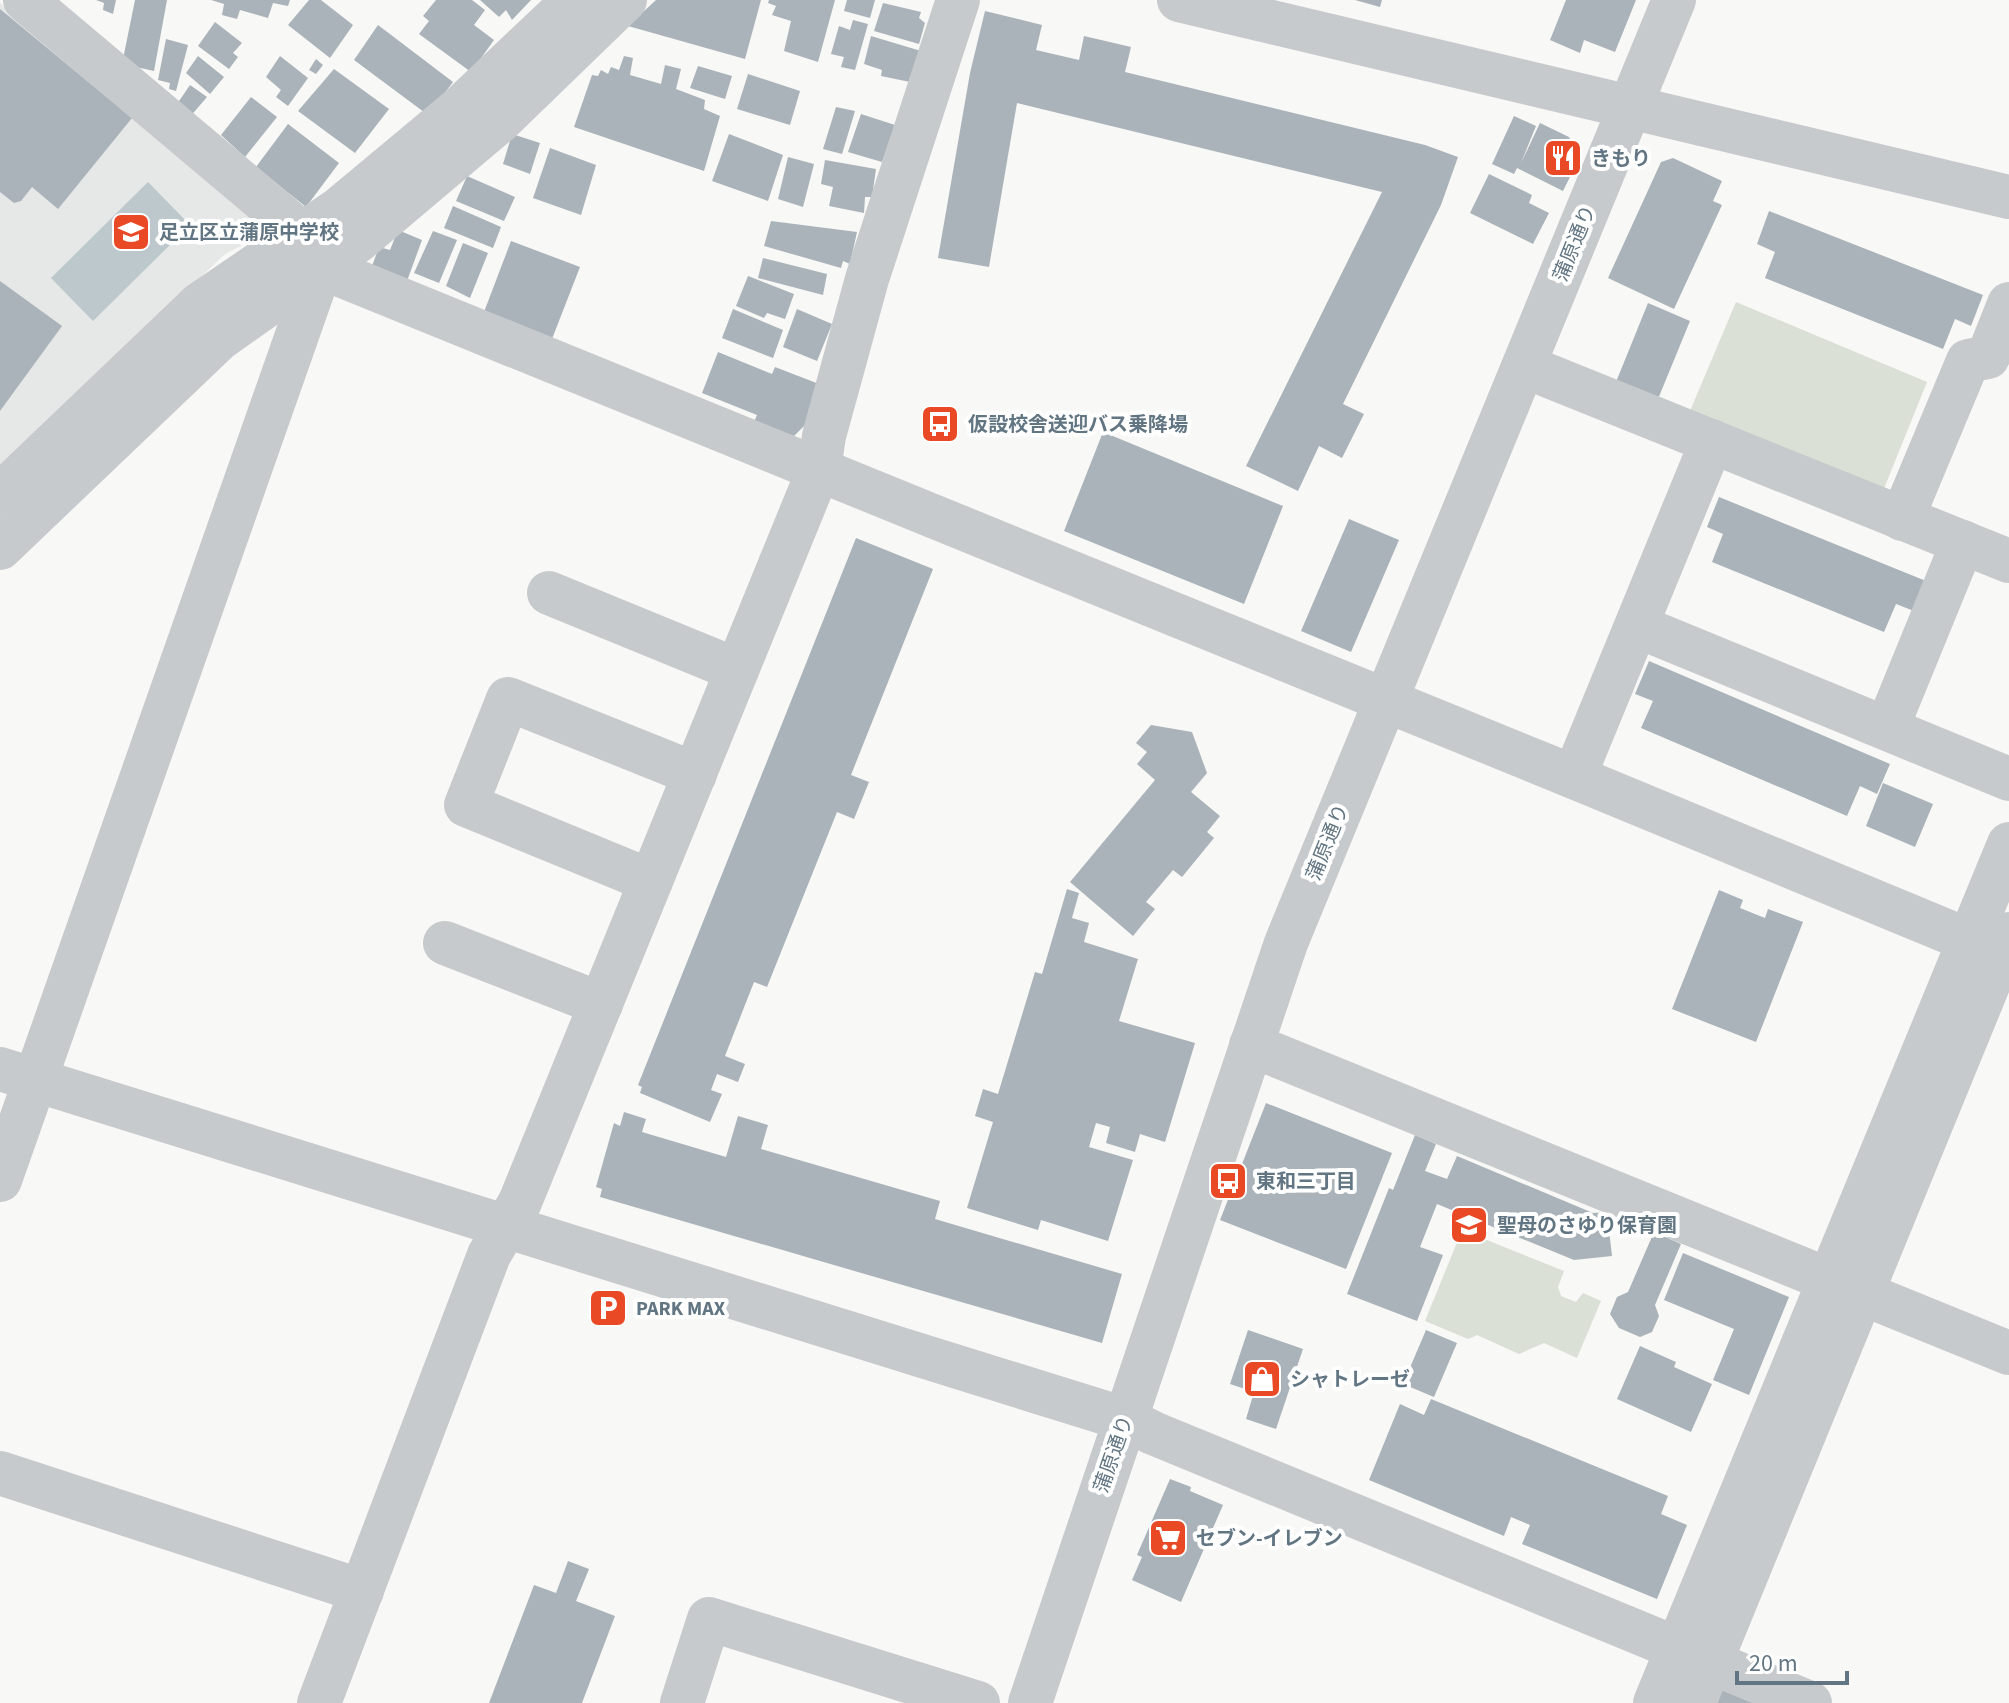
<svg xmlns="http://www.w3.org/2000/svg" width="2009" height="1703" font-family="'Source Sans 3','Noto Sans JP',sans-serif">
<rect width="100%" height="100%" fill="#f8f8f6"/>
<polygon fill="#e6e7e7" points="0,3 263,227 259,237 225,254 0,467"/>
<g fill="#dae0d6">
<polygon points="1736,302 1927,382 1883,491 1690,411"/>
<polygon points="1462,1230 1564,1271 1558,1287 1561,1296 1576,1302 1583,1293 1601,1301 1577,1358 1544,1343 1519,1354 1477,1335 1468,1339 1425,1321"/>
</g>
<polygon fill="#bcc8cc" points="148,182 190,225 93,321 51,278"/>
<g fill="#aab3b9">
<polygon points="96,0 116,0 113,14 103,10 104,3"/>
<polygon points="135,0 167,0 154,71 122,64"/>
<polygon points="211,0 290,0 288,6 273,3 268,18 240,10 237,19 222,15 224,4"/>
<polygon points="309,0 321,0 353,25 330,58 288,25"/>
<polygon points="436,0 472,0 485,10 474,25 494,40 471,72 419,34 429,21 423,16"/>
<polygon points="480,0 531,0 512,20 506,10 499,17"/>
<polygon points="656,0 761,0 745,59 628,26"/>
<polygon points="769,0 835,0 818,62 784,51 791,21 772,15 776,6 768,3"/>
<polygon points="847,0 875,0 870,18 844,11"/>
<polygon points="1355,0 1382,0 1380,7"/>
<polygon points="1566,0 1636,0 1615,52 1584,40 1580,53 1550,40"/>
<polygon points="883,3 921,12 919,18 925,23 919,44 874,31"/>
<polygon points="0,9 132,118 58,209 32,187 21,201 14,203 0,192"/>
<polygon points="985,11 1042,25 1036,50 1079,60 1084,36 1131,47 1125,72 1425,145 1458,157 1441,205 1343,404 1364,414 1342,458 1319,446 1298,491 1246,466 1382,192 1017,103 989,267 938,258 970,73"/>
<polygon points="853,20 868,24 855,70 841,67 844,57 831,54 839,26 850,30"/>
<polygon points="215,22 242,43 233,53 238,57 229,69 198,46"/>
<polygon points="378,25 453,82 428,115 354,60"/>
<polygon points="871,36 921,51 910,82 881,76 882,70 864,64"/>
<polygon points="166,39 188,45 176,91 169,89 170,83 158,80"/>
<polygon points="198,56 224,77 210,94 186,73"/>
<polygon points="280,56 308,78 288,106 276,97 281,90 266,77"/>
<polygon points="624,56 633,58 630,75 661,84 665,65 681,69 676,89 705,100 704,109 720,116 704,171 574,127 592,75 598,76 601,70 608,74 611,67 619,70"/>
<polygon points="316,59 323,65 316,74 309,70"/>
<polygon points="698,66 732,76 725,99 690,88"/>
<polygon points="334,69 389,109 355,153 298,111"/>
<polygon points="748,74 800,91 790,125 737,109"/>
<polygon points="190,85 207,97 189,118 175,107"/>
<polygon points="251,97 277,117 245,157 221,135"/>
<polygon points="836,107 855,111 842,154 823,149"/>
<polygon points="861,114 895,125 882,162 848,152"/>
<polygon points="1514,116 1536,126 1521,163 1540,123 1569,137 1579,159 1563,191 1517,168 1514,174 1492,164"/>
<polygon points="288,124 339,163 306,207 256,167"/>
<polygon points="512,134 540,143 530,174 503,164"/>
<polygon points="729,134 783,155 768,201 712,181"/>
<polygon points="550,148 596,165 581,215 533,198"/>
<polygon points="788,157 814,164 803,207 778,199"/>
<polygon points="1673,158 1722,181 1713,201 1722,205 1674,309 1608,278 1661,162"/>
<polygon points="825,160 876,169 872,197 865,197 864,213 829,206 833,187 821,184"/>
<polygon points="1489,174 1532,195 1529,203 1549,213 1533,244 1470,213"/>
<polygon points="467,176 515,197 504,221 456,201"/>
<polygon points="453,206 501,227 493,248 444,228"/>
<polygon points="1769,211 1983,295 1971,326 1955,319 1943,349 1765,278 1775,252 1757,244"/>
<polygon points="771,221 857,232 850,264 843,261 841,268 764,246"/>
<polygon points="398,230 422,240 407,281 371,269 379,247 390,250"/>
<polygon points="433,231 457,240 439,283 414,273"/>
<polygon points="511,241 580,267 552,339 484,312"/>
<polygon points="463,243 488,253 470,298 446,286"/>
<polygon points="763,258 827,274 823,295 758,278"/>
<polygon points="748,276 794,294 785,319 767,313 764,318 736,306"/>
<polygon points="0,281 62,326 0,411"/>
<polygon points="1648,303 1690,321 1658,399 1616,382"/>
<polygon points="733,309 783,330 773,358 722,338"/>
<polygon points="797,309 832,324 817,361 783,347"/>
<polygon points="718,352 772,374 775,367 819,384 808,422 794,436 753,424 757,415 702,393"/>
<polygon points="1103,432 1283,506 1244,604 1064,531"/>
<polygon points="1719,497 1926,581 1914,611 1896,604 1884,632 1712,562 1723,534 1707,527"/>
<polygon points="1349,519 1399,540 1351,652 1301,631"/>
<polygon points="856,538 933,569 851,775 869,782 854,819 837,812 767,987 754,982 725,1056 745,1064 738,1082 717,1074 711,1090 722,1094 710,1122 640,1093 642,1087 638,1085"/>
<polygon points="1649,661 1890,764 1877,794 1860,786 1847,816 1641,728 1653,701 1635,694"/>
<polygon points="1151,725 1192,732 1207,773 1191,792 1220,816 1207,832 1214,838 1182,877 1173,870 1146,902 1155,909 1133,936 1070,882 1155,780 1137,764 1147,752 1136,743"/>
<polygon points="1883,783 1933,804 1915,847 1866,826"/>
<polygon points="1067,889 1079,893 1072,918 1089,923 1084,942 1138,959 1119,1021 1195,1043 1165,1142 1140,1134 1135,1152 1106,1143 1110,1127 1096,1123 1089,1147 1133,1160 1108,1241 1041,1220 1038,1230 967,1208 993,1122 975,1116 983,1089 998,1094 1035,972 1042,974"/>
<polygon points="1719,890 1743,900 1740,908 1765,918 1768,909 1803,922 1756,1042 1672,1009"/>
<polygon points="1266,1103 1392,1153 1346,1269 1220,1220"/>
<polygon points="624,1112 646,1119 642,1132 726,1157 738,1116 768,1125 761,1149 940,1201 935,1219 1122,1274 1102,1343 600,1197 602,1189 596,1187 614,1123 620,1126"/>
<polygon points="1415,1135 1436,1144 1425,1171 1447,1179 1457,1156 1593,1213 1607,1212 1612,1256 1574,1260 1437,1204 1420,1247 1443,1255 1417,1321 1347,1294 1389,1188 1393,1190"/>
<polygon points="1654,1232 1681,1244 1655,1305 1659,1316 1652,1332 1640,1337 1619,1328 1610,1314 1617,1297 1628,1292"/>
<polygon points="1683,1253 1789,1297 1749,1395 1713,1380 1734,1329 1664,1300"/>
<polygon points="1248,1330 1303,1349 1276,1429 1246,1419 1254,1392 1230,1384"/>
<polygon points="1426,1330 1457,1343 1434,1397 1403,1384"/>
<polygon points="1640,1346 1676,1362 1674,1367 1712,1384 1691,1432 1617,1399"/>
<polygon points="1431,1399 1668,1496 1661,1514 1687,1525 1657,1599 1522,1544 1530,1525 1511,1517 1504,1536 1369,1480 1400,1404 1424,1415"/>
<polygon points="1170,1479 1191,1487 1190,1491 1223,1505 1181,1602 1132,1580 1142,1557 1137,1555"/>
<polygon points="568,1561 589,1569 576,1601 615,1616 582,1703 489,1703 534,1585 556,1593"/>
<polygon points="1723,1690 1753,1703 1712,1703"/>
</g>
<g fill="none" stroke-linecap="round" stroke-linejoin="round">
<g stroke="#c6cacd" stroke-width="44">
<polyline points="25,0 304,235 321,267 1574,777 2009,957"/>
<polyline points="1179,0 2009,197"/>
<polyline points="1524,366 2009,561"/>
<polyline points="0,495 200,304 339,209 459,109 574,0"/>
<polyline points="1902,519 1968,361 1988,357 2009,304"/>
<polyline points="0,548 219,339 359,240 500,121 625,0"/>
<polyline points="549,593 737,670"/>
<polyline points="1637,626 2009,779"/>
<polyline points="1887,728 1963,542"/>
<polyline points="1574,777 1712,441"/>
<polyline points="651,881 466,805 508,699 695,774"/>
<polyline points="445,943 601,1004"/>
<polyline points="1251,1045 2009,1353"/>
<polyline points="0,1069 1125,1419 1153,1433 1810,1703"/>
<polyline points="0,1180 321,267"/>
<polyline points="0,1473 362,1591"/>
<polyline points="319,1703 489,1255 520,1202 819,469 824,436 867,279 958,0"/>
<polyline points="682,1703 709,1619 978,1703"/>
<polyline points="1030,1703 1286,943 1674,0"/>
<polyline points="1655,1703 2009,844"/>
<polyline points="1694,1703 2009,934"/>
</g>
</g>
<defs>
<g id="restaurant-square" transform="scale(2)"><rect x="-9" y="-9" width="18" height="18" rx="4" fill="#e94925" stroke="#fff"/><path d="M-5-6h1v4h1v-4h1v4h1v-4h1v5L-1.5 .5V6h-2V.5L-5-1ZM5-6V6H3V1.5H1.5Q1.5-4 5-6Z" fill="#fff"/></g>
<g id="school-square" transform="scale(2)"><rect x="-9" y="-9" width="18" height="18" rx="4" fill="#e94925" stroke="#fff"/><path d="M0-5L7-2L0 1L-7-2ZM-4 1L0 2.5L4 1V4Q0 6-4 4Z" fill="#fff"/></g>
<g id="bus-square" transform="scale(2)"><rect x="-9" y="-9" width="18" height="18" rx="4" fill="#e94925" stroke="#fff"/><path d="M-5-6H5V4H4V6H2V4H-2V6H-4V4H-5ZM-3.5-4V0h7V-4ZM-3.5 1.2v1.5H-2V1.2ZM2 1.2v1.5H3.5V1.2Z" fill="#fff"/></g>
<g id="parking-square" transform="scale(2)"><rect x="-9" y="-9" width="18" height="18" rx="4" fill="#e94925" stroke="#fff"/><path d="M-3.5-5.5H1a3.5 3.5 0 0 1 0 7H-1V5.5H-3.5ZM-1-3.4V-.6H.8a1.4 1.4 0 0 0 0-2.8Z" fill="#fff"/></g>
<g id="shop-square" transform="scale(2)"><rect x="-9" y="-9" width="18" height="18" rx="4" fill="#e94925" stroke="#fff"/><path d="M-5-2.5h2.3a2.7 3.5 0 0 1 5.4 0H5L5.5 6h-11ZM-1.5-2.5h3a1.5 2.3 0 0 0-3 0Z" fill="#fff"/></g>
<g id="supermarket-square" transform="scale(2)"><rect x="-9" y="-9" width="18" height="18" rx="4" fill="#e94925" stroke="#fff"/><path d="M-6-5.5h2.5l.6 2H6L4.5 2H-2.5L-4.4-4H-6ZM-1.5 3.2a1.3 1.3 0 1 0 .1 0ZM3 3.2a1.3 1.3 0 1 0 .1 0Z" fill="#fff"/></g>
</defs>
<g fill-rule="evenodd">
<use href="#restaurant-square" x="1563" y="158"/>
<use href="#school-square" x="131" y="232"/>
<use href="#bus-square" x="940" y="424"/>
<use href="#bus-square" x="1228" y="1181"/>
<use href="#school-square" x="1469" y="1225"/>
<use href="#parking-square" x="608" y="1308"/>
<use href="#shop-square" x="1262" y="1379"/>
<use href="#supermarket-square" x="1168" y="1538"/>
</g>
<g text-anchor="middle" stroke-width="8" stroke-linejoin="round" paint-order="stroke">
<g font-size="20" font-weight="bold" fill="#627582" stroke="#fff" text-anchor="start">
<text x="1591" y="165">きもり</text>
<text x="159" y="239">足立区立蒲原中学校</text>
<text x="968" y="431">仮設校舎送迎バス乗降場</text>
<text x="1256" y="1188">東和三丁目</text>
<text x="1497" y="1232">聖母のさゆり保育園</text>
<text x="636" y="1315">PARK MAX</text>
<text x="1290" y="1386">シャトレーゼ</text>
<text x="1196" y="1545">セブン-イレブン</text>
</g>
<g font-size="20" fill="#627582" stroke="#fff">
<text transform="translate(1574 243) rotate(-68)" y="7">蒲原通り</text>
<text transform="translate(1327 842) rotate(-68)" y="7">蒲原通り</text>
<text transform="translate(1113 1454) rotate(-71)" y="7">蒲原通り</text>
</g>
</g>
<path d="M1737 1671v12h110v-12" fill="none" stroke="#627582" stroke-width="4"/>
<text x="1749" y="1671" font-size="24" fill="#627582" stroke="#ffffff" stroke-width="6" paint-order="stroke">20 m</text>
</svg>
